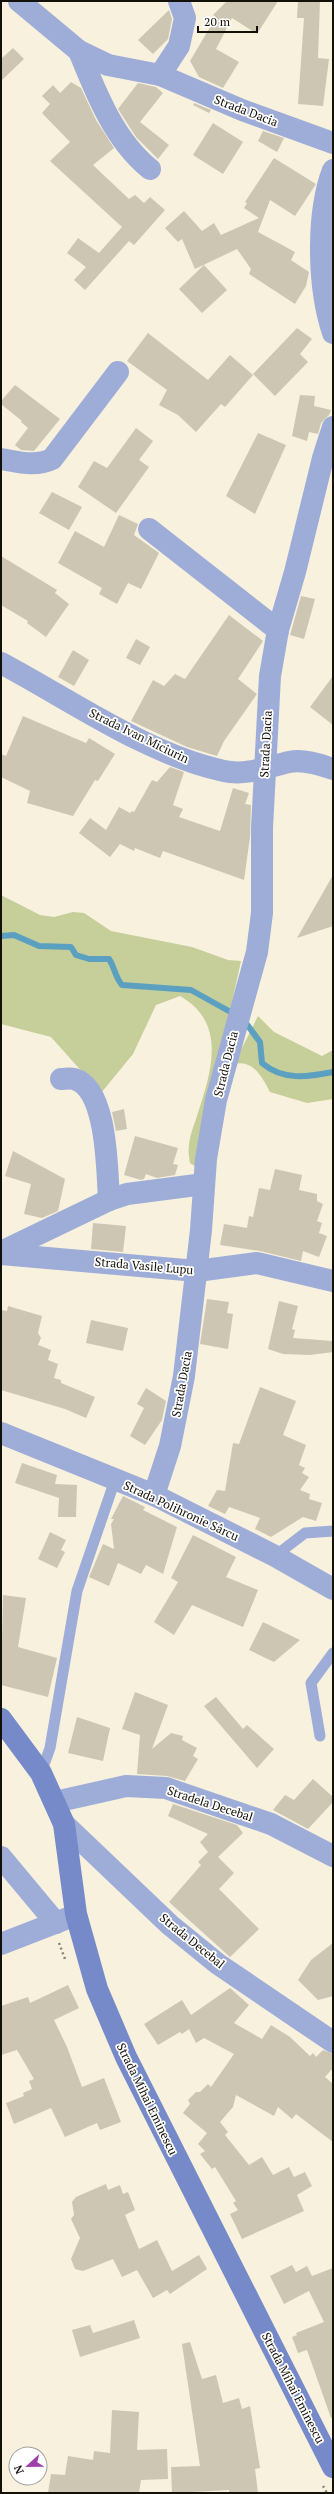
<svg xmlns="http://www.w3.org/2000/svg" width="334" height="2494" font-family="'PT Serif',serif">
<rect width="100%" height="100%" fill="#f8f1de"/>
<g fill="#c6ce9a">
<path d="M1 895 40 915 54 917 73 912 84 913 111 931 192 947 228 960 241 961 196 1167 190 1163C189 1157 188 1151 189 1145 190 1135 194 1125 197 1116 211 1073 228 1023 180 996L156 1005 133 1054 101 1093 51 1037 1 1024Z"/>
<path d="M258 1016 274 1032 322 1056 333 1050V1099L307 1103 270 1092C262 1077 253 1059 234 1064Z"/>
</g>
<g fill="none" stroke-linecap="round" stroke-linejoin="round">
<g stroke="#5ca0c1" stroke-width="6">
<path d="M1 936 14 935 39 946 71 947 76 955 89 959H109C115 968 115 977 122 985L191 990 236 1015"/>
<path d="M243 1019 260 1042 262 1063C283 1081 308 1077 333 1072"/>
</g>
</g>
<g fill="#cdc6b3">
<polygon points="227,1 278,1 257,34 232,18 216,49 239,62 223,88 199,77 190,61 216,17 213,15"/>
<polygon points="298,1 320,1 318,58 329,59 323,106 298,104 304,18 297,18"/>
<polygon points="169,10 172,19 168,39 153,54 138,40"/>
<polygon points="13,48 24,59 1,81 1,59"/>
<polygon points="71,82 81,88 96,120 114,148 93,165 129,199 135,195 144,203 150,197 165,210 134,245 129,241 85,290 74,280 86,267 67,253 78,238 99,253 122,227 50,161 70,142 42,113 50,104 42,96 53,85 60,93"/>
<polygon points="138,83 156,87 163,93 140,122 169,145 158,159 136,137 118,109"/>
<polygon points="194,103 211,110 209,113 193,105"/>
<polygon points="213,123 243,142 223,174 193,155"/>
<polygon points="263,131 284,138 277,152 258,141"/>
<polygon points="274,158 316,184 295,216 270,200 258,232 295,252 291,260 309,272 306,286 295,304 249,274 251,269 237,249 195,269 182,239 178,242 165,228 184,211 202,231 214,223 221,235 259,218 244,208 247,203 245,202"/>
<polygon points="204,265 227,290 202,313 179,289"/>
<polygon points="297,328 312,339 300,354 308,362 275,396 253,374"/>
<polygon points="148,333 208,380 230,355 253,375 225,407 221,404 196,432 178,415 159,405 167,390 127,361"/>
<polygon points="15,385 60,419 34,451 21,450 15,445 28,428 21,422 22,421 1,404 1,401"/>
<polygon points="300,395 315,396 314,406 331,410 329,415 321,423 318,434 309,432 307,441 292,436"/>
<polygon points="136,428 153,441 139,460 149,467 116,513 78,487 94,461 107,468"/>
<polygon points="258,433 286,445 255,514 226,496"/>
<polygon points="52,492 82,507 69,530 39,513"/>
<polygon points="119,515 138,524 134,535 159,553 141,589 128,583 117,604 99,594 102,588 58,563 75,531 104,547"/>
<polygon points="1,556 57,590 55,593 69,604 46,637 27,623 28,621 1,605"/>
<polygon points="301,596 315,599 304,639 290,635"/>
<polygon points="229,615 263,641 238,679 257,694 224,741 217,756 187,747 131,721 153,680 164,686 175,674 185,679"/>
<polygon points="136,639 150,647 140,665 126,658"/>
<polygon points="73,650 89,660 74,686 58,677"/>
<polygon points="333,676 333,725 310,707"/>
<polygon points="23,716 86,743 89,738 115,754 98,781 95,780 73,816 27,803 30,791 1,777 1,754 6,756"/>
<polygon points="170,767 184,772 173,805 183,809 179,817 220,831 233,788 249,793 245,804 251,805 250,837 244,880 163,851 160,858 135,848 134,851 120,844 110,857 79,833 90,818 106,830 119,807 130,813 132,811 134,812 152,780 157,782"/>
<polygon points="333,875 333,926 297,938"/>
<polygon points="124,1109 127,1129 116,1131 112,1112"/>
<polygon points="135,1136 178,1148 173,1164 178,1165 175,1175 157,1178 146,1174 144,1179 141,1180 124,1175"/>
<polygon points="13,1151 65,1179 58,1211 42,1218 24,1214 31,1184 5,1176"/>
<polygon points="275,1169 302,1175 299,1190 317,1194 317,1201 323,1204 317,1221 322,1223 319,1233 327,1236 319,1257 303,1251 301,1261 260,1251 220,1245 224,1224 247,1228 249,1216 253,1217 259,1188 270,1190"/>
<polygon points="93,1223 126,1226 123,1252 91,1249"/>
<polygon points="207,1299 229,1302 227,1313 233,1314 228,1349 200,1344"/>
<polygon points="279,1301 298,1306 292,1329 295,1330 293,1338 333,1341 333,1352 310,1355 283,1354 268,1349"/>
<polygon points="8,1306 42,1316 38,1333 41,1338 38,1345 51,1350 48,1360 58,1364 54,1378 61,1380 61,1383 95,1397 86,1418 65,1409 1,1390 1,1310 7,1311"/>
<polygon points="91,1320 128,1328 123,1351 86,1343"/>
<polygon points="260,1387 296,1401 283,1435 306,1445 299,1465 305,1468 302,1473 309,1477 300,1490 310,1494 309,1499 322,1503 316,1521 303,1517 271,1537 255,1529 260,1518 229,1507 225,1514 208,1506 217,1490 225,1491 233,1443 239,1444"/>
<polygon points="146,1388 166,1401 162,1420 145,1445 130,1436 144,1408 137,1404"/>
<polygon points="22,1463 57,1475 55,1484 77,1485 76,1517 58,1517 59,1498 15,1483"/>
<polygon points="123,1496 145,1507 143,1510 177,1527 163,1574 146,1565 141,1574 118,1563 109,1586 89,1577 103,1544 114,1549 111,1524 114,1519 111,1519"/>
<polygon points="50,1532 66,1540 61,1550 65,1552 57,1568 38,1559"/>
<polygon points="193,1535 236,1557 226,1577 258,1590 243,1627 192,1605 174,1635 154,1622 178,1582 171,1578"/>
<polygon points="3,1595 26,1598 18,1647 57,1658 48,1697 1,1685"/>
<polygon points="263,1622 300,1640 274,1662 249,1650"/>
<polygon points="135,1692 168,1705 152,1749 171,1733 183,1736 182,1740 197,1748 193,1756 198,1759 185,1781 167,1776 137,1774 140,1735 122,1729"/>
<polygon points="216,1697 243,1729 247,1725 274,1749 257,1768 204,1706"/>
<polygon points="77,1717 110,1728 103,1761 68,1753"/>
<polygon points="313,1779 333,1797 333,1802 308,1829 273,1810 285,1795 294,1800"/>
<polygon points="173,1804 237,1825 243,1833 218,1857 234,1873 219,1889 259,1929 230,1957 169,1902 201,1865 198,1862 208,1852 200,1842 208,1834 168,1816"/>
<polygon points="333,1943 333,1996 318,2000 298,1980 311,1960"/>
<polygon points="68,1985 79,2008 54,2020 67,2047 82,2087 104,2078 121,2122 100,2130 97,2123 65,2137 51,2108 14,2124 6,2103 24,2096 23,2093 32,2089 29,2081 34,2079 17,2050 1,2055 1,2006 28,1997 30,2003"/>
<polygon points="230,1988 249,2005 234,2023 262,2039 271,2025 290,2037 310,2056 313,2053 316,2057 323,2050 333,2054 333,2068 325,2077 333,2084 333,2142 296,2114 292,2119 278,2107 274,2116 236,2095 233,2107 220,2122 228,2132 225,2135 249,2165 262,2157 273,2175 289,2167 294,2177 305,2172 312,2186 297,2195 304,2211 242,2239 230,2214 238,2210 233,2203 236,2201 215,2167 212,2169 200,2154 205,2151 198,2144 207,2133 183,2113 190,2104 188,2100 196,2092 200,2092 208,2084 211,2087 234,2054 204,2038 196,2043 189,2029 182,2034 180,2032 158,2045 144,2024 182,2000 191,2015"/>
<polygon points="106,2184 108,2190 120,2185 123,2194 128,2192 135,2210 125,2215 139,2249 157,2240 172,2271 199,2255 207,2269 170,2294 167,2290 153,2298 137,2270 122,2277 113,2259 83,2271 75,2269 71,2259 80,2238 71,2219 74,2215 72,2202 76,2197"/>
<polygon points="292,2265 296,2272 307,2266 312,2276 333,2268 333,2418 331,2418 307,2350 298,2353 292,2337 297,2335 296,2333 324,2322 309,2291 284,2304 270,2276"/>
<polygon points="134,2320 140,2338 80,2357 72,2330 90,2325 93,2333"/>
<polygon points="190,2342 202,2379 216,2375 223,2403 239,2398 242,2409 250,2406 260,2468 255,2469 258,2493 229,2493 229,2490 172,2493 171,2467 200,2466 182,2344"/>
<polygon points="112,2410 139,2412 137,2450 167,2449 168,2479 141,2480 139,2493 48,2493 51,2474 65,2475 68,2456 93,2460 94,2451 110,2453"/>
</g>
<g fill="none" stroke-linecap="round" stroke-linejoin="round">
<g stroke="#898477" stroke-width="2.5" stroke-dasharray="2 3" stroke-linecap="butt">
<polyline points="59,1943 65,1959"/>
<polyline points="323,2486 327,2493"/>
</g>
<g stroke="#9eadd8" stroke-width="11">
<polyline points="275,1556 305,1533 333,1531"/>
<polyline points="320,1736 311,1683 333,1653"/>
<polyline points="41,1773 50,1748 77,1591 115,1480"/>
</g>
<g stroke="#9eadd8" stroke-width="22">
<polyline points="19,1 79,51 108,65 160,75"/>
<polyline points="179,1 185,18 179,46 160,75 242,110 333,143"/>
<path d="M79 51C96 93 114 140 150 169"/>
<path d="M333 170C316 215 318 288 333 333"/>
<path d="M1 459C19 462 35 467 52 459L118 372"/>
<polyline points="149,529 278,630"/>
<path d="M1 663C69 699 148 755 224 771 245 776 268 767 289 762 303 759 319 764 333 769"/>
<path d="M61 1079C65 1079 70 1078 74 1079 108 1088 107 1173 109 1200"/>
<polyline points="1,1252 109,1200 127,1194 204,1184"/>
<polyline points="1,1254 197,1271 257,1263 333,1281"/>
<polyline points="1,1433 154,1495 275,1556 333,1589"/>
<polyline points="154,1495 170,1446 184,1376 201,1230 206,1159 216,1100 257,952 262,913 262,828 270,676 278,630 295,572 323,458 333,427"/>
<polyline points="55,1802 126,1786 166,1788 271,1824 333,1856"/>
<polyline points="64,1824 170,1925 218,1964 333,2042"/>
<polyline points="1,1857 56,1923"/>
<polyline points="1,1944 68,1918"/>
</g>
<polyline stroke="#768aca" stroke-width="22" points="1,1719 41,1773 64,1824 76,1914 97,1989 126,2057 333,2467"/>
</g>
<g text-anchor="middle" stroke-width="3.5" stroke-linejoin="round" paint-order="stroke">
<g font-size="12" fill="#131009" stroke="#fff">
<text transform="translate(246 111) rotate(21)" y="4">Strada Dacia</text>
<text transform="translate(139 736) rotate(26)" y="4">Strada Ivan Miciurin</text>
<text transform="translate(266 744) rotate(-87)" y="4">Strada Dacia</text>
<text transform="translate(226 1064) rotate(-76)" y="4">Strada Dacia</text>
<text transform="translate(144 1266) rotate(5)" y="4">Strada Vasile Lupu</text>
<text transform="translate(182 1384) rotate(-80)" y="4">Strada Dacia</text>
<text transform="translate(181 1511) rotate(25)" y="4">Strada Polihronie Sârcu</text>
<text transform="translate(210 1804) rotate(18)" y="4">Stradela Decebal</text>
<text transform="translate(192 1941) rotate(39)" y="4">Strada Decebal</text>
<text transform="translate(147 2099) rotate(64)" y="4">Strada Mihai Eminescu</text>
<text transform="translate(293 2388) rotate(63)" y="4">Strada Mihai Eminescu</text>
</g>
</g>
<rect width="334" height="2494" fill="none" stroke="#131009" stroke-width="4"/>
<g transform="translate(28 2466) rotate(248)"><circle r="19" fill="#ffffff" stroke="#a19f9d"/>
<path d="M0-3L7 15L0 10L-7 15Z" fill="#9d40a9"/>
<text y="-6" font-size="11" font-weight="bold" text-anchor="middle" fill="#131009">N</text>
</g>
<path d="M198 26v6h59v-6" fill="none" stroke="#131009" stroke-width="2"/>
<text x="204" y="26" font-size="12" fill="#131009" stroke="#ffffff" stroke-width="3" paint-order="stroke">20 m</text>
</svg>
